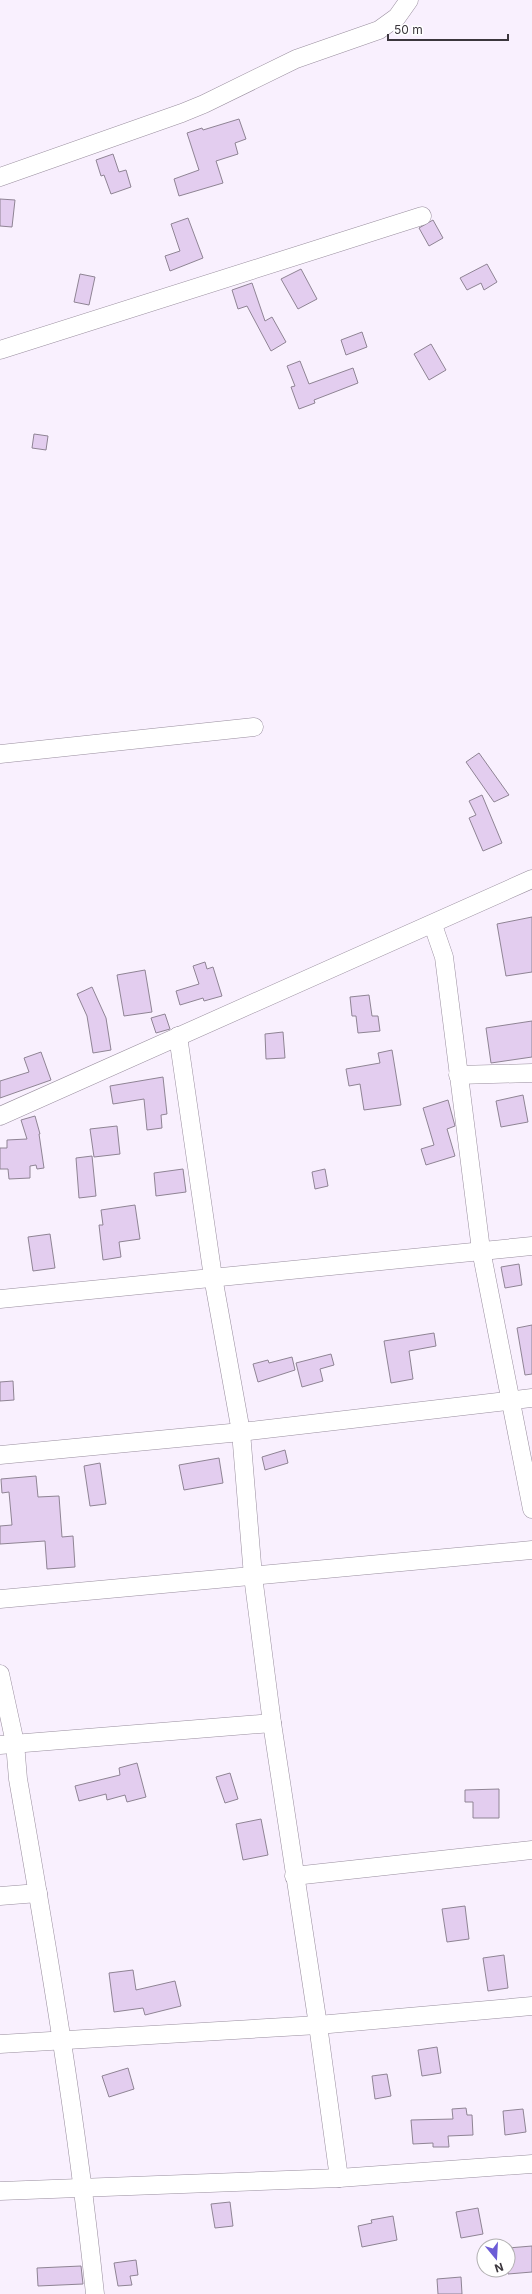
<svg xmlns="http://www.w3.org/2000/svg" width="532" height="2294" font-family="Inter,sans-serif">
<rect width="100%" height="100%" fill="#f9f0fe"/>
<g fill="#e3cdef" stroke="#8f8494">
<polygon points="239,119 246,139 235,143 238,154 216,161 223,183 179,196 174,179 199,170 187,133 202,128 203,130"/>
<polygon points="113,154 119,172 126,170 131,187 111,194 104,175 101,176 96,160"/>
<polygon points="0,199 15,200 12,227 0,226"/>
<polygon points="188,218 203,258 170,271 165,256 180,251 171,224"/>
<polygon points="433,220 443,238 429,246 419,228"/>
<polygon points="487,264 497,282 484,290 481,283 467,290 460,278"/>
<polygon points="301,269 317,299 298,309 281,279"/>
<polygon points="80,274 95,277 89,305 74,302"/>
<polygon points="252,283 265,321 272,317 286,342 271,351 247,306 238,309 232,290"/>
<polygon points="362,332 367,347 346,355 341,340"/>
<polygon points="431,344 446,370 429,380 414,354"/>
<polygon points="300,361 309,384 353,368 358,383 314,400 315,403 299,409 291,387 295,386 287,366"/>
<polygon points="34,434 48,436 46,450 32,448"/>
<polygon points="479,753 509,795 494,802 466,762"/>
<polygon points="482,795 502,843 483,851 469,818 476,815 469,801"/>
<polygon points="532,917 532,972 506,976 497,924"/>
<polygon points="205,962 207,969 213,967 222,996 204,1001 203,998 180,1005 176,991 199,984 193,966"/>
<polygon points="145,970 152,1012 124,1016 117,975"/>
<polygon points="92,987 106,1018 111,1050 93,1053 87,1016 77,994"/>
<polygon points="369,995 372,1016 378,1016 380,1031 358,1033 356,1016 352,1016 350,997"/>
<polygon points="165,1014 170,1029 156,1033 151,1018"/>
<polygon points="532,1021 532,1057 491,1063 486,1028"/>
<polygon points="283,1032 285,1058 266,1059 265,1034"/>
<polygon points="392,1050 401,1105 364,1110 360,1084 349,1086 346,1069 380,1063 378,1053"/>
<polygon points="41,1052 51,1080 0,1098 0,1081 29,1072 24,1058"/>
<polygon points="163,1077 167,1114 161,1115 162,1128 147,1130 144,1099 113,1104 110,1086"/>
<polygon points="523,1095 528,1122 501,1127 496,1101"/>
<polygon points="448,1100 455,1126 447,1129 455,1156 426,1165 421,1149 434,1145 423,1108"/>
<polygon points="35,1116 40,1134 39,1134 44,1168 37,1169 36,1165 30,1166 30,1178 9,1179 8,1169 0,1169 0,1148 7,1148 7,1140 27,1139 21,1120"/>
<polygon points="117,1126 120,1154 94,1157 90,1129"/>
<polygon points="92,1156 96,1196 79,1198 76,1158"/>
<polygon points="183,1169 186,1192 156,1196 154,1173"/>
<polygon points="325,1169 328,1186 315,1189 312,1172"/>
<polygon points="135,1205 140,1239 119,1242 121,1257 103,1260 99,1225 103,1225 101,1210"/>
<polygon points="50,1234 55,1268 33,1271 28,1237"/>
<polygon points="519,1264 522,1285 505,1288 501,1267"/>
<polygon points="532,1325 532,1374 525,1375 517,1328"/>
<polygon points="434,1333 436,1346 409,1351 413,1379 391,1383 384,1341"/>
<polygon points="331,1354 334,1365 320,1369 323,1381 302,1387 296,1363"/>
<polygon points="292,1357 295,1370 258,1382 253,1364 268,1360 269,1363"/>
<polygon points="13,1381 14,1400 0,1401 0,1382"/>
<polygon points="285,1450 288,1463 265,1470 262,1457"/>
<polygon points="219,1458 223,1483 184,1490 179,1465"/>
<polygon points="100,1463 106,1504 90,1506 84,1466"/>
<polygon points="36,1476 38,1497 59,1496 62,1537 73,1536 75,1567 47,1569 45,1541 0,1544 0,1526 12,1525 9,1492 2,1493 1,1479"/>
<polygon points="137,1763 146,1797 127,1802 125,1795 107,1800 106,1794 79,1801 75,1786 120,1775 119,1768"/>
<polygon points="230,1773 238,1799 225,1803 216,1777"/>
<polygon points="499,1789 499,1818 473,1818 473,1802 465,1802 465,1790"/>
<polygon points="261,1819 268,1855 243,1860 236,1824"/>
<polygon points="465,1906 469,1939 447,1942 442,1909"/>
<polygon points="504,1955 508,1988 488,1991 483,1958"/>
<polygon points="133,1970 136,1990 175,1981 181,2006 145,2015 143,2008 114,2012 109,1973"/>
<polygon points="437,2047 441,2073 422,2076 418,2050"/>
<polygon points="128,2068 134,2089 109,2097 102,2076"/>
<polygon points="387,2074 391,2096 375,2099 372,2076"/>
<polygon points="466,2108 467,2115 472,2115 473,2135 448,2136 449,2147 433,2147 433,2143 413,2144 411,2120 453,2119 452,2109"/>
<polygon points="523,2109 526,2132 505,2135 503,2111"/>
<polygon points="230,2202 233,2226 215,2228 211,2204"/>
<polygon points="478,2208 483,2234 461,2238 456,2212"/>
<polygon points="393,2216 397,2240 362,2247 358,2226 372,2223 371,2220"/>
<polygon points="532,2246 532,2272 508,2274 508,2248"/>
<polygon points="136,2260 138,2275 130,2276 132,2285 118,2286 114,2263"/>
<polygon points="81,2266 83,2284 38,2286 37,2268"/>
<polygon points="461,2277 462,2294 438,2294 437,2279"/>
</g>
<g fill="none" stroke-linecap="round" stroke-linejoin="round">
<g stroke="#998e9e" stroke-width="19">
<g id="minor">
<polyline points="0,177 182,113 204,104 296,59 379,30 397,17 409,0"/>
<polyline points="0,350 422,216"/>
<polyline points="0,754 254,727"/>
<polyline points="433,925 444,957 481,1250 532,1509"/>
<polyline points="178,1036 213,1277 241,1432 253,1576 272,1723 318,2025 339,2178"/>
<polyline points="458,1075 532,1073"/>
<polyline points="0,1116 532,879"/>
<polyline points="0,1299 532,1246"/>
<polyline points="0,1455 241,1432 532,1398"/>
<polyline points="0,1599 532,1550"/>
<path d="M0 1674 15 1743 18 1779C48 1950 77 2121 95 2294"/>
<polyline points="0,1745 272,1723"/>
<polyline points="294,1876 532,1850"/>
<polyline points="0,1896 38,1893"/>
<polyline points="0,2044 318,2025 532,2006"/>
<polyline points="0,2191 339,2178 532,2164"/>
</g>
</g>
<use href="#minor" stroke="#fff" stroke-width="18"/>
</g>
<g transform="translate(496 2258) rotate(162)"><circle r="19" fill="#ffffff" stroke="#b1afb1"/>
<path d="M0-3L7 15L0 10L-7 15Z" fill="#6c5cd6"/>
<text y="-6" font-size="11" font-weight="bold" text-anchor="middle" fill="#3b363d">N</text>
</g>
<path d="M388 34v6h120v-6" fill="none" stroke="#3b363d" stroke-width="2"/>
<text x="394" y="34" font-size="12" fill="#3b363d" stroke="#ffffff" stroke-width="3" paint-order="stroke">50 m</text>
</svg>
